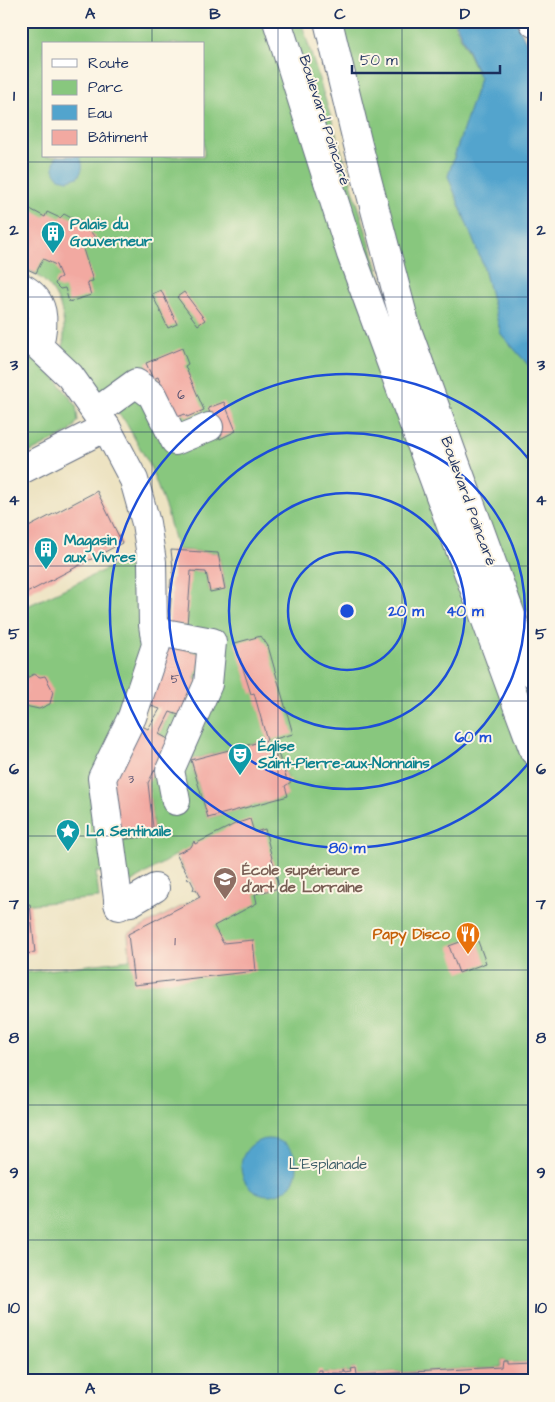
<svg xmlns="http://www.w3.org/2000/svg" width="555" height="1402" font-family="'Architects Daughter',sans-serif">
<rect width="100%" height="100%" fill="#fcf5e5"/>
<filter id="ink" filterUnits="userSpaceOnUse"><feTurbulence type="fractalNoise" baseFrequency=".02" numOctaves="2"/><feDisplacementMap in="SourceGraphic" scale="10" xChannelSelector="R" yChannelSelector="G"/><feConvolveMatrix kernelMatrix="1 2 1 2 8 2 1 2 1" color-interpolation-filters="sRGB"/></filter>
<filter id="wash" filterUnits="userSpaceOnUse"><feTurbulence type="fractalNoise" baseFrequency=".0096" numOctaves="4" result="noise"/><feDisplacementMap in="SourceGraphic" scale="20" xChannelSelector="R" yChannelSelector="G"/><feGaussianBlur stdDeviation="1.12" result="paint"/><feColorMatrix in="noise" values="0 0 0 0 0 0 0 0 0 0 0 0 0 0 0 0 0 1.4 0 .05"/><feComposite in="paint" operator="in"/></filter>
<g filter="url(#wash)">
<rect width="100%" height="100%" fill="#ede3c2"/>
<g fill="#88c77e" stroke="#527b6e" fill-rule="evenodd">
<path d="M21 21H301L400 341 534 681V1362L506 1363V1360H502L501 1367 357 1375 355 1368 351 1369 352 1372 318 1374 316 1381H21V973L130 960 128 934 200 897 196 890H193L194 887 190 879 188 880 187 877 188 876 184 868 182 869 179 858 176 855 123 887 118 840 154 836 148 783 170 740 159 734 170 712 184 717 197 680 194 679 203 655 166 642 191 571 206 572 210 592 225 588 218 553 177 550 167 512 150 466 125 421 62 355C68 318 62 286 25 268L24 270 21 269ZM44 44H204V156H44ZM267 740H271L275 753H278L287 780 285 786 287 796 208 818 191 760Z"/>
<polygon points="335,21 453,21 480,78 448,176 483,265 501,334 531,368 534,384 534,404 530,409 534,438 534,608 519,613 422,340"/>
<polygon points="21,346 55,378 76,405 78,421 70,432 21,457"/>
<polygon points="130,558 144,559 150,642 108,873 96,872 99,898 21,905 21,609"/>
</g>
<g fill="#52a4cd" stroke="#366a96">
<polygon points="455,21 516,21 534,58 534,384 531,368 501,334 483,265 448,176 480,78"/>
<path d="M57 156H79C84 164 83 170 78 177L68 180 59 178C53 171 52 164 57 156Z"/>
<circle cx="269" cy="1167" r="28"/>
</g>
<g id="blocks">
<g fill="#f2a9a1">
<polygon points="28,208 45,217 47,212 60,218 64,214 77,221 79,219 96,238 83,249 93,281 87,282 91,295 69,302 65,288 60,289 55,284 57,279 61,277 56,265 43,259 36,273 25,268 24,270 21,269 21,211 25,213"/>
<polygon points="161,290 177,324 168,328 152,294"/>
<polygon points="184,292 205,320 198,325 177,297"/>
<polygon points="182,348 188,364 185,366 204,410 187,417 185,414 175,418 158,377 153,379 146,363"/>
<polygon points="224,402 236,431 220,439 208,408"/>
<polygon points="97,491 122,543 21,596 21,531"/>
<polygon points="171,550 218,553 225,589 210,592 206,572 191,571 187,626 169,624 172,588 170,588 171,579 173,578 173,568"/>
<polygon points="261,636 268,646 293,734 271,740 275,753 278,753 287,780 290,779 291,782 285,786 288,796 208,818 191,760 267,740 254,693 251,694 235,643"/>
<polygon points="166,642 203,655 194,679 198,680 184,717 170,712 159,734 170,740 148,783 154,836 118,840 111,776 136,723 148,729 160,709 145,704"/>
<polygon points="34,674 40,677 45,676 53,691 50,704 39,709 25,706 21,709 21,681"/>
<polygon points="250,819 253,829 255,832 265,829 279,888 255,894 257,903 214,926 223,943 253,940 256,971 134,985 128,934 200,897 196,890 193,890 194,887 190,879 188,880 187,877 188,876 176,854 191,847 194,841 195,844 235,824"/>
<polygon points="30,904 35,953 21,954 21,905"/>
<polygon points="476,936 486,963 459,973 449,946"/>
<polygon points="502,1360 506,1360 506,1363 534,1362 534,1381 316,1381 316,1374 318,1374 318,1370 322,1370 322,1374 328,1374 328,1372 330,1373 344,1373 344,1370 346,1373 352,1372 351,1369 356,1368 357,1375 412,1372 501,1367"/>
</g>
</g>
</g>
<g filter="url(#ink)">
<use href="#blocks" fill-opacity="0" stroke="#646e81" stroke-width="1"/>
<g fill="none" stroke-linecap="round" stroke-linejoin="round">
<g stroke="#646e81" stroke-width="30">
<g id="minor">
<polyline points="277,21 351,254 534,751"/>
<polyline points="533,21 534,23"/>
<path d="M21 287C46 300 45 321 39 345"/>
<polyline points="21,330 70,376 106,427 134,480 146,523 152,562 153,625 156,645 132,717 102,778 119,906"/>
<polyline points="96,412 136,383 152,395 175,441 209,427"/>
<polyline points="21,470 106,427"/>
<polyline points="154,631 212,642 208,684 170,770 176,801"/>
<polyline points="118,903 131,902 155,888"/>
</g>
</g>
<g stroke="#646e81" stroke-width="30">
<polyline id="major" points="328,21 358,145 406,327 516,629 534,674"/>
</g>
<use href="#minor" stroke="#fff" stroke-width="28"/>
<use href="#major" stroke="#fff" stroke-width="28"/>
</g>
</g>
<path fill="none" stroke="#1b2f5e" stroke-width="1" stroke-opacity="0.55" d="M152 21V44M278 21V1381M402 21V1381M152 156V1381M21 162H534M21 297H534M21 432H534M21 566H534M21 701H534M21 836H534M21 970H534M21 1105H534M21 1240H534"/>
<g fill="none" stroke="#1d4ed8" stroke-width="2.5">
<circle cx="347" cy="611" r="59"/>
<circle cx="347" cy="611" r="118"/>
<circle cx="347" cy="611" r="178"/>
<path d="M532 759A237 237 0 1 1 532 463"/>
</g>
<defs>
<g id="building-pin" transform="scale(1.25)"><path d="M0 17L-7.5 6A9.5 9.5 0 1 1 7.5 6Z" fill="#0f9aa8" stroke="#fcf5e5"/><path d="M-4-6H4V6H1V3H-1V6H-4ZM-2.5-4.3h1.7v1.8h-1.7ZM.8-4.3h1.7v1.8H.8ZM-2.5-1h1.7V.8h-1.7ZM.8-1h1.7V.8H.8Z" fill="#fff"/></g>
<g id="theatre-pin" transform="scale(1.25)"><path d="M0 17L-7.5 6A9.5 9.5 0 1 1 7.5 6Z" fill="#0f9aa8" stroke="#fcf5e5"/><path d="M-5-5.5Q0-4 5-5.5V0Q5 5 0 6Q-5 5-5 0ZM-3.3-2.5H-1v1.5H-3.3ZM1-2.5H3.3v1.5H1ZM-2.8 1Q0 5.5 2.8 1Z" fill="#fff"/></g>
<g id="sight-pin" transform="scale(1.25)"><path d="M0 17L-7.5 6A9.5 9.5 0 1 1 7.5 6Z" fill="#0f9aa8" stroke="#fcf5e5"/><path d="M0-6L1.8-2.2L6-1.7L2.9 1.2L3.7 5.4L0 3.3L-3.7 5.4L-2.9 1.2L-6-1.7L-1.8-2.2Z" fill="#fff"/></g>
<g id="university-pin" transform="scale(1.25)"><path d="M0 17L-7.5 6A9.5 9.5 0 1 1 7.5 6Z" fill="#8d6e63" stroke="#fcf5e5"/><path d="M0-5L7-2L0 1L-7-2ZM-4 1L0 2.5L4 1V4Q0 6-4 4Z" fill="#fff"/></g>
<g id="restaurant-pin" transform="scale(1.25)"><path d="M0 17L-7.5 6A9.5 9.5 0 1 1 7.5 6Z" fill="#e8710a" stroke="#fcf5e5"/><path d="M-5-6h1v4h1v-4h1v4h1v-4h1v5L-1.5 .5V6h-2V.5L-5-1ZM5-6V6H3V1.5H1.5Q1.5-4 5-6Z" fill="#fff"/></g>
</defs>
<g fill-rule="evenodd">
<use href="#building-pin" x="53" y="233"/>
<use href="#building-pin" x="46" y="549"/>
<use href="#theatre-pin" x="240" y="755"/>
<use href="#sight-pin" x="68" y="831"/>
<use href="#university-pin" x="225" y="879"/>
<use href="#restaurant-pin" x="468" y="934"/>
</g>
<g text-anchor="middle" stroke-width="4" stroke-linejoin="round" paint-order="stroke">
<g font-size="12" fill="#514e6f">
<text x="181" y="399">6</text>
<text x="175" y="683">5</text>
<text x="131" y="783">3</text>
<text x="175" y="945">1</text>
</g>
<g font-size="15" fill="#1b2f5e" stroke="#fcf5e5">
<text transform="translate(325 120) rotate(72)" y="5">Boulevard Poincaré</text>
<text transform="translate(469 501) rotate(70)" y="5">Boulevard Poincaré</text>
</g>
<g font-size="15" font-weight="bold" fill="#0d838f" stroke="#fcf5e5" text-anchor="start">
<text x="70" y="229">Palais du<tspan x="70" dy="17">Gouverneur</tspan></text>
<text x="64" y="545">Magasin<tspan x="64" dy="17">aux Vivres</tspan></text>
<text x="258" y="751">Église<tspan x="258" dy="17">Saint-Pierre-aux-Nonnains</tspan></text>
<text x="86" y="836">La Sentinaile</text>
</g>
<g font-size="15" font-weight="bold" fill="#785e54" stroke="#fcf5e5" text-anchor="start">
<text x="242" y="875">École supérieure<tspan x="242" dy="17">d'art de Lorraine</tspan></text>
</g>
<g font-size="15" font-weight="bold" fill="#c56008" stroke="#fcf5e5" text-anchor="end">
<text x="450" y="939">Papy Disco</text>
</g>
<g font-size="15" fill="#3c5d68" stroke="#fcf5e5">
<text x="328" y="1169">L'Esplanade</text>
</g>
</g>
<circle cx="347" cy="611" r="8" fill="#1d4ed8" stroke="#fcf5e5" stroke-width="2.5"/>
<g font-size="15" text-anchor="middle" font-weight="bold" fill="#1d4ed8" stroke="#fcf5e5" stroke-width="4" stroke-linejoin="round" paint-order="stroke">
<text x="406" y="616">20 m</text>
<text x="465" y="616">40 m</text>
<text x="473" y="742">60 m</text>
<text x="347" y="853">80 m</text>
</g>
<rect width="555" height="1402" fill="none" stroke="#fcf5e5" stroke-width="55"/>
<rect x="42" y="42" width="162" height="115" fill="#fcf5e5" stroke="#a2a6af"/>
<rect x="52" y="59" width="25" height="8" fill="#ffffff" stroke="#a2a6af"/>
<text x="88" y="68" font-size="15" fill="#1b2f5e">Route</text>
<rect x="52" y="80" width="25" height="15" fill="#88c77e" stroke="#a2a6af"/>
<text x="88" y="92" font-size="15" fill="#1b2f5e">Parc</text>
<rect x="52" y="105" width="25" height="15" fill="#52a4cd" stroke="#a2a6af"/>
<text x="88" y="118" font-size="15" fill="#1b2f5e">Eau</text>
<rect x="52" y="130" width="25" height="15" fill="#f2a9a1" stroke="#a2a6af"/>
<text x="88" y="142" font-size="15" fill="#1b2f5e">Bâtiment</text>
<path d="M352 65v8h148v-8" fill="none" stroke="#1b2f5e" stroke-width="2.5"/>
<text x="360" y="65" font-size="15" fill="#1b2f5e" stroke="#fcf5e5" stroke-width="4" paint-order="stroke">50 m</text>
<rect x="28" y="28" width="500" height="1346" fill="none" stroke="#1b2f5e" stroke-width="2"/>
<g font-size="16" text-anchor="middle" font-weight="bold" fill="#1b2f5e">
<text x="90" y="19">A</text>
<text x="215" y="19">B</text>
<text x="340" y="19">C</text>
<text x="465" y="19">D</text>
<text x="14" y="101">1</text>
<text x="541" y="101">1</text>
<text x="14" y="235">2</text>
<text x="541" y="235">2</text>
<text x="14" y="370">3</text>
<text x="541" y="370">3</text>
<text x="14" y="505">4</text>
<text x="541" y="505">4</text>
<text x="14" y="639">5</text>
<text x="541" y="639">5</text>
<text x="14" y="774">6</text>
<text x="541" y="774">6</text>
<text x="14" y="909">7</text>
<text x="541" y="909">7</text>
<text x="14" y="1043">8</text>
<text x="541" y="1043">8</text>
<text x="14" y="1178">9</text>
<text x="541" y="1178">9</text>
<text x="14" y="1313">10</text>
<text x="541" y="1313">10</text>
<text x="90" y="1394">A</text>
<text x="215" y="1394">B</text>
<text x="340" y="1394">C</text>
<text x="465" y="1394">D</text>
</g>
</svg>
